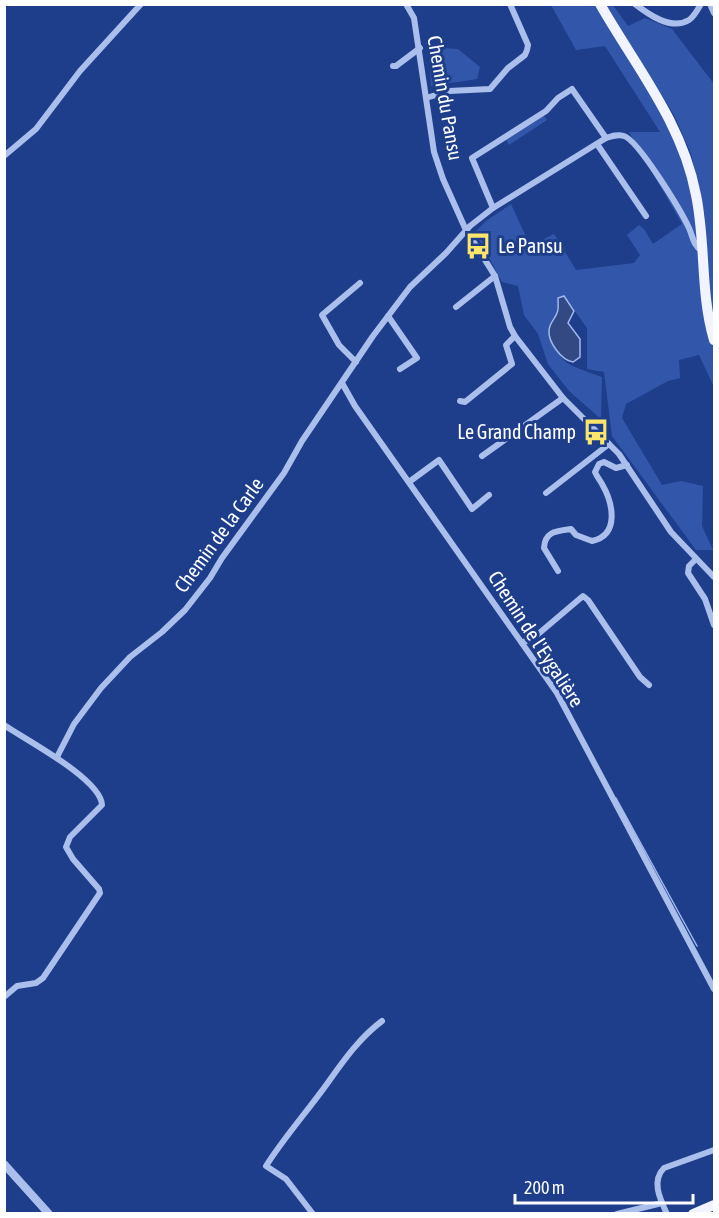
<svg xmlns="http://www.w3.org/2000/svg" width="719" height="1218" font-family="'Asap Condensed',sans-serif">
<rect width="100%" height="100%" fill="#1e3e8c"/>
<g fill="#3257aa">
<path d="M551 5H595L670 128 693 195 702 304 714 351V387L699 355 679 360 680 378 668 381 626 404 622 418 662 485 681 481 703 486 702 526 713 550H696L612 436 604 372 587 369V328L564 296 558 298V312L551 322C558 366 562 362 602 377L601 419 569 391 548 364 538 334 524 315 518 286 502 282 475 232 486 221 511 204 529 243 538 242 554 234 576 270 634 263 640 255 627 235 639 225 644 229 653 244 682 224 629 132H660L605 46 576 50Z"/>
<polygon points="606,5 613,5 628,26 645,18 672,29 714,84 714,326 707,270 705,216 691,154 674,115"/>
<polygon points="429,47 458,49 480,67 477,79 431,86"/>
<polygon points="544,116 547,120 509,145 506,140"/>
</g>
<path fill="#324983" stroke="#9fb8ee" stroke-width="1.5" d="M564 296 574 311 568 323 580 339V357L573 362C561 360 548 342 549 330 550 322 555 319 557 313 559 309 558 303 558 298Z"/>
<g fill="none" stroke-linecap="round" stroke-linejoin="round">
<polyline stroke="#9fb8ee" stroke-width="1.5" points="616,798 697,946"/>
<g stroke="#abbfec" stroke-width="6">
<polyline points="406,4 414,18 434,152 443,179 465,228 495,276 510,327 515,336 563,398 619,454 671,532 714,577"/>
<path d="M635 4C648 14 671 31 689 20 694 17 698 9 701 4"/>
<polyline points="710,4 714,13"/>
<polyline points="393,66 396,66 420,48"/>
<polyline points="426,98 449,91 490,89 508,68 525,55 527,50 528,45 510,4"/>
<polyline points="597,144 646,216"/>
<polyline points="4,156 36,129 80,71 141,4"/>
<polyline points="493,208 472,158 546,111 558,98 572,89 606,138"/>
<polyline points="456,307 495,276"/>
<polyline points="388,316 417,358 400,369"/>
<polyline points="356,362 339,345 322,315 360,283"/>
<polyline points="342,383 355,406 557,693 714,989"/>
<polyline points="460,401 465,402 512,364 506,345 515,336"/>
<polyline points="482,456 563,398"/>
<polyline points="409,482 439,460 472,509 489,495"/>
<polyline points="546,493 609,444"/>
<polyline points="696,559 689,566 688,573 705,599 714,625"/>
<path d="M558 571 544 548C545 531 557 531 571 529L576 535 592 541C620 535 613 503 602 484 600 480 597 477 595 472L599 464 604 462 616 468 627 465"/>
<polyline points="522,643 537,635 583,596 588,600 640,677 649,685"/>
<path d="M4 725C26 740 101 779 102 805L70 837 66 847 73 859 99 889 100 893 43 978 36 983 17 986 4 997"/>
<path d="M57 757 74 724 101 688 130 657 162 632 185 610 210 578 222 558 284 473 302 441 373 336 410 287 446 253 470 226 493 208 606 138C612 136 618 134 624 136 639 141 681 211 689 228 693 237 693 245 702 251"/>
<path d="M313 1214 286 1179 266 1166C283 1139 305 1114 324 1088 342 1063 358 1039 382 1021"/>
<polyline points="617,1214 662,1203"/>
<path d="M667 1214C660 1199 651 1181 664 1168L714 1150"/>
</g>
<polyline stroke="#abbfec" stroke-width="8" points="4,1164 49,1214"/>
<g stroke="#f1f4ff" stroke-width="10">
<path d="M600 4C636 67 682 122 696 195 706 243 700 293 714 340"/>
<polyline points="693,1214 714,1205"/>
</g>
</g>
<defs>
<g id="bus-bare" transform="scale(2.07)"><path d="M-5-6H5V4H4V6H2V4H-2V6H-4V4H-5ZM-3.5-4V0h7V-4ZM-3.5 1.2v1.5H-2V1.2ZM2 1.2v1.5H3.5V1.2Z" fill="#fbe66b" stroke="#1e3e8c" stroke-width="2.5" paint-order="stroke"/></g>
</defs>
<g fill-rule="evenodd">
<use href="#bus-bare" x="478" y="246"/>
<use href="#bus-bare" x="596" y="432"/>
</g>
<g text-anchor="middle" stroke-width="6" stroke-linejoin="round" paint-order="stroke">
<g font-size="20" fill="#fff" stroke="#1e3e8c">
<text transform="translate(445 98) rotate(80)" y="7">Chemin du Pansu</text>
<text transform="translate(219 535) rotate(-54)" y="7">Chemin de la Carle</text>
<text transform="translate(536 639) rotate(57)" y="7">Chemin de l'Eygalière</text>
</g>
<g font-size="20" fill="#fff" stroke="#1e3e8c" text-anchor="start">
<text x="498" y="253">Le Pansu</text>
<text x="576" y="439" text-anchor="end">Le Grand Champ</text>
</g>
</g>
<rect width="719" height="1218" fill="none" stroke="#ffffff" stroke-width="12"/>
<path d="M515 1194v9h178v-9" fill="none" stroke="#ffffff" stroke-width="3"/>
<text x="524" y="1194" font-size="18" fill="#ffffff" stroke="#1e3e8c" stroke-width="4.5" paint-order="stroke">200 m</text>
</svg>
